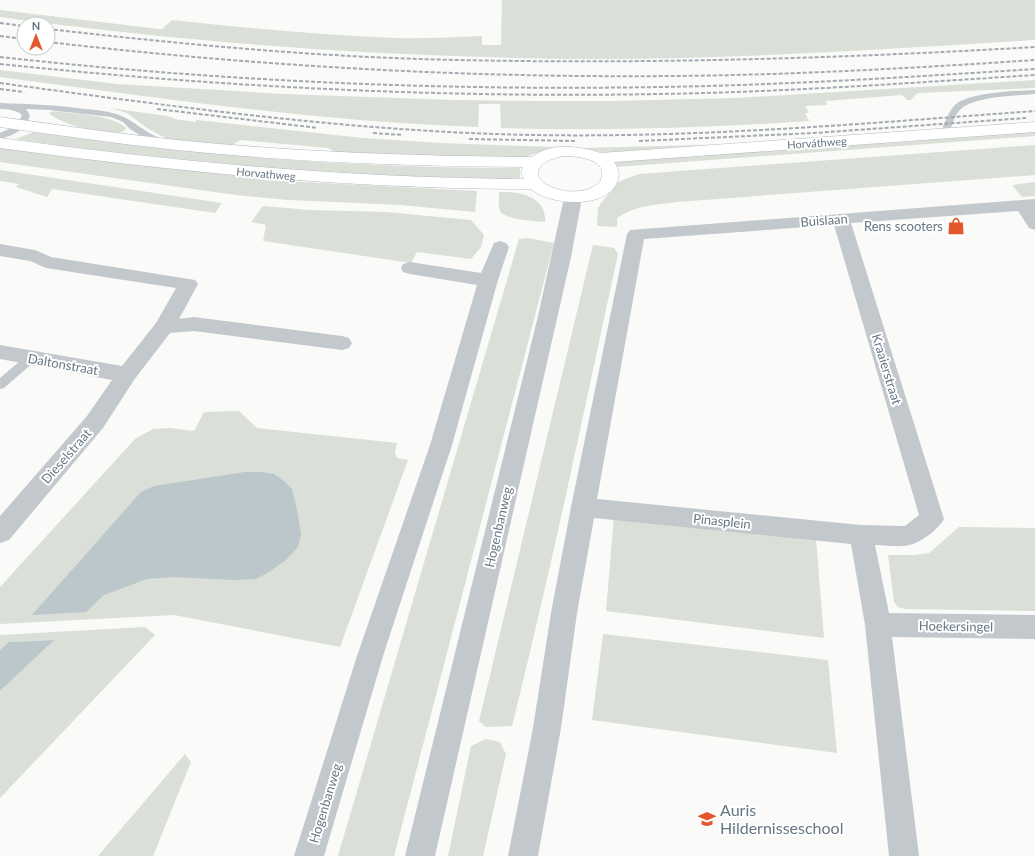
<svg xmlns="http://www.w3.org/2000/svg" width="1035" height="856" font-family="Lato,sans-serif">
<rect width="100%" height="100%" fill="#fafaf8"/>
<g fill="#dadfd7">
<path d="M502 0H1035V40C890 49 743 59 598 59 399 58 197 44 0 17V10L159 29H162L172 20C246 28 319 35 394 38 423 39 453 37 482 36V45H501Z"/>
<path d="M0 70 117 84 283 94 454 100 539 101H612L736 98 1035 80V88L917 93 911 100H907L902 95 826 101 827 105 805 106 809 113H805L809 121C706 128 604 131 501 128L500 104H479L478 127C325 122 174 100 22 80L0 77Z"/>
<polygon points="110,108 167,116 174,118 174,119 195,122 197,120 363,138 440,143 554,147 522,158 339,154 328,148 241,140 238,141 230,147 169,140 147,128 127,113"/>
<path d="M54 111C73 114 111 114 126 128L125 130C115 140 59 124 49 113Z"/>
<path d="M34 132C83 138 132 145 181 150 294 162 407 168 520 168V179L422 178 245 167 133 156 15 139Z"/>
<polygon points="1035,132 1035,136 616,167 613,162"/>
<polygon points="736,144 607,153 583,148"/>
<path d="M1035 145V175L677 202C655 205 636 205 617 218V227L597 226 598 208 602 202 618 182 639 174Z"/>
<polygon points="0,147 130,164 303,182 477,191 475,212 401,205 289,200 236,195 0,162"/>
<polygon points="0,170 222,203 215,213 52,189 47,197 16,187 19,184 0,181"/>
<polygon points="1035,182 1035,196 1022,197 1012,185"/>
<path d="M499 192C520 191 547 197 545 222 535 221 505 220 500 211 498 205 499 198 499 192Z"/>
<polygon points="263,206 309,210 386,212 471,220 484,235 481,247 471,259 417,252 411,263 263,241 266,225 251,222"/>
<polygon points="528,238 554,243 394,856 338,856 519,239"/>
<path d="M593 245 614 248 618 254C584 411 551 570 512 726L486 727 479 721Z"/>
<polygon points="239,411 257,428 397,443 395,452 397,458 408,460 340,647 174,615 0,624 0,587 135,439 153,429 170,428 194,431 204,412"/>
<polygon points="614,516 816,539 824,638 606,611"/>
<polygon points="959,527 1035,528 1035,611 905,609 898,607 894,602 888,555 915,555 929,553"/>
<polygon points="145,627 155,635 0,798 0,691 53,640 10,642 0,650 0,635"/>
<polygon points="603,634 828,660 837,753 592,720"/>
<polygon points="486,739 500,742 506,754 483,856 448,856 471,746"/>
<polygon points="185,754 191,762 153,856 98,856"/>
</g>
<g fill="#bbc7cb">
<polygon points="245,472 261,472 274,474 284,481 292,489 297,510 301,535 298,547 286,560 269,572 256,579 234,580 175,577 147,579 104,595 86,612 32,615 141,492 154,486"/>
<polygon points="54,640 0,691 0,650 9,642"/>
</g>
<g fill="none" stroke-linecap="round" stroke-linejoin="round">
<g stroke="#b3babf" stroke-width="1">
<path id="secondary" d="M0 117C59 125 118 134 177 140 295 152 413 156 532 157 552 142 578 146 601 153L1035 122V132L614 162C618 167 620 172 618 179 611 210 550 206 531 189 352 189 177 172 0 148V138C174 162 348 178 524 179L521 173 523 167C408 166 292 162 177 150 118 144 59 135 0 127ZM563 156C574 156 601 158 602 172 603 175 601 179 600 182 579 203 525 185 541 166 546 160 555 158 563 156Z"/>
</g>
<g fill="#c3c8cc" fill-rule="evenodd">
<path d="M1035 90V94C1016 96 972 96 959 111 953 118 952 128 947 136H941L940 134C944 125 947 114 954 106 967 92 1016 91 1035 90Z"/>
<path d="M0 103C29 104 57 105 86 109 96 110 107 111 116 114 136 120 145 135 167 140L168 142 164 145 149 141 130 129 123 122 111 117 49 110 26 109 30 115C26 130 14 135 0 139V133L17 125 22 115C17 110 7 109 0 109Z"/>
<polygon points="31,354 35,355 37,358 35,361 4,388 0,389 0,378 27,355"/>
</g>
<g fill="#c3c8cc" fill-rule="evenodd">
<path d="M1035 199V230L1029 228 1018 211 851 223 944 519C940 526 935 530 929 535 909 550 899 546 875 545L889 613 1035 615V639L892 637 919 856H889L865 625 851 544 594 518 577 613 561 728 538 856H508L533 728 551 613 571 507 627 234 630 230ZM834 225 919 515 905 526 861 525 597 499 644 239Z"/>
<polygon points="500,241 506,243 509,247 498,280 452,445 383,656 324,856 294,856 357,656 430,445 477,285 410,274 403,272 401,268 403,264 410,262 481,273 494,243"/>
<polygon points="0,244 35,250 51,257 195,280 198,284 179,319 194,317 342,336 349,338 352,343 349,348 342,350 194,331 170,333 134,380 103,428 9,540 0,543 0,516 87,416 112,380 0,359 0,345 122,366 156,323 176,288 46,268 30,261 0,256"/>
</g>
<polygon fill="#c3c8cc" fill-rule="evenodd" points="573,193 579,194 582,198 571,257 435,856 405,856 538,316 564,198 567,194"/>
<use href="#secondary" fill="#fff" fill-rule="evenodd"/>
<g stroke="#a2aab0" stroke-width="2" stroke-dasharray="4 2" stroke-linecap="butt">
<polyline points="0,23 24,26"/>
<path d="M48 29C171 43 295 55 419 59 625 65 830 59 1035 47"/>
<polyline points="0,36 24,39"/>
<path d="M48 42C255 66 464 78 673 76 794 75 914 68 1035 60"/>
<path d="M0 57C235 83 471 92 707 86 817 83 926 76 1035 69"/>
<path d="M0 64C220 87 440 98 660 94 785 92 910 83 1035 75"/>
<path d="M0 83C177 107 355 132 535 135 702 138 869 123 1035 111"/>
<polyline points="0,89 24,92"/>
<polyline points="157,109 318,128"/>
<polyline points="373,133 403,135"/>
<polyline points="469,139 575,141"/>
<polyline points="639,141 814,133 1026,118"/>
</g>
</g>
<defs>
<g id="shop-bare" transform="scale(1.38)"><path d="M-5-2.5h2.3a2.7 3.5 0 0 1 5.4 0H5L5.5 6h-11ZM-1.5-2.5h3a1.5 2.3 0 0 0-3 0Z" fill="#e4572e" stroke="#fff" stroke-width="2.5" paint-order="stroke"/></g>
<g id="school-bare" transform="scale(1.38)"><path d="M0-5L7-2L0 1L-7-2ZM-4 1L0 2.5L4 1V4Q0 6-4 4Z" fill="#e4572e" stroke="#fff" stroke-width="2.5" paint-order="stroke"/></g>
</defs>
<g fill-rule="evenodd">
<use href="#shop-bare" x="956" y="226"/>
<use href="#school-bare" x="707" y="819"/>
</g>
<g text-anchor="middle" stroke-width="4" stroke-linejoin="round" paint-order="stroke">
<g font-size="11" fill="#657683" stroke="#fff">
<text transform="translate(817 143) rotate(-4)" y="4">Horváthweg</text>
<text transform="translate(266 174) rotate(5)" y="4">Horvathweg</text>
</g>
<g font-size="13" fill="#657683" stroke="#fff">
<text transform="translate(824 220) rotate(-4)" y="5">Buislaan</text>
<text transform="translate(63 364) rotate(10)" y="5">Daltonstraat</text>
<text transform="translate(887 369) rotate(73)" y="5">Kraaierstraat</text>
<text transform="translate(66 456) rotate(-49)" y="5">Dieselstraat</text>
<text transform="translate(722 521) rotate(6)" y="5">Pinasplein</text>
<text transform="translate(498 527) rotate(-77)" y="5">Hogenbanweg</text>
<text transform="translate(956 626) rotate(1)" y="5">Hoekersingel</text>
<text transform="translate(325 803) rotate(-73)" y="5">Hogenbanweg</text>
</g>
<g font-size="13" fill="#657683" stroke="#fff" text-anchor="end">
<text x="943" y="231">Rens scooters</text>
</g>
<g font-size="16" fill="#657683" stroke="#fff" text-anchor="start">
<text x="720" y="816">Auris<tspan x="720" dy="18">Hildernisseschool</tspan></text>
</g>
</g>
<g transform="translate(36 36)"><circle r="19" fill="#ffffff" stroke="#c1c8cd"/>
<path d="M0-3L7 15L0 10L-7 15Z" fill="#e4572e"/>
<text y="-6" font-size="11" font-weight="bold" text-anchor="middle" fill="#657683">N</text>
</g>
</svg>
